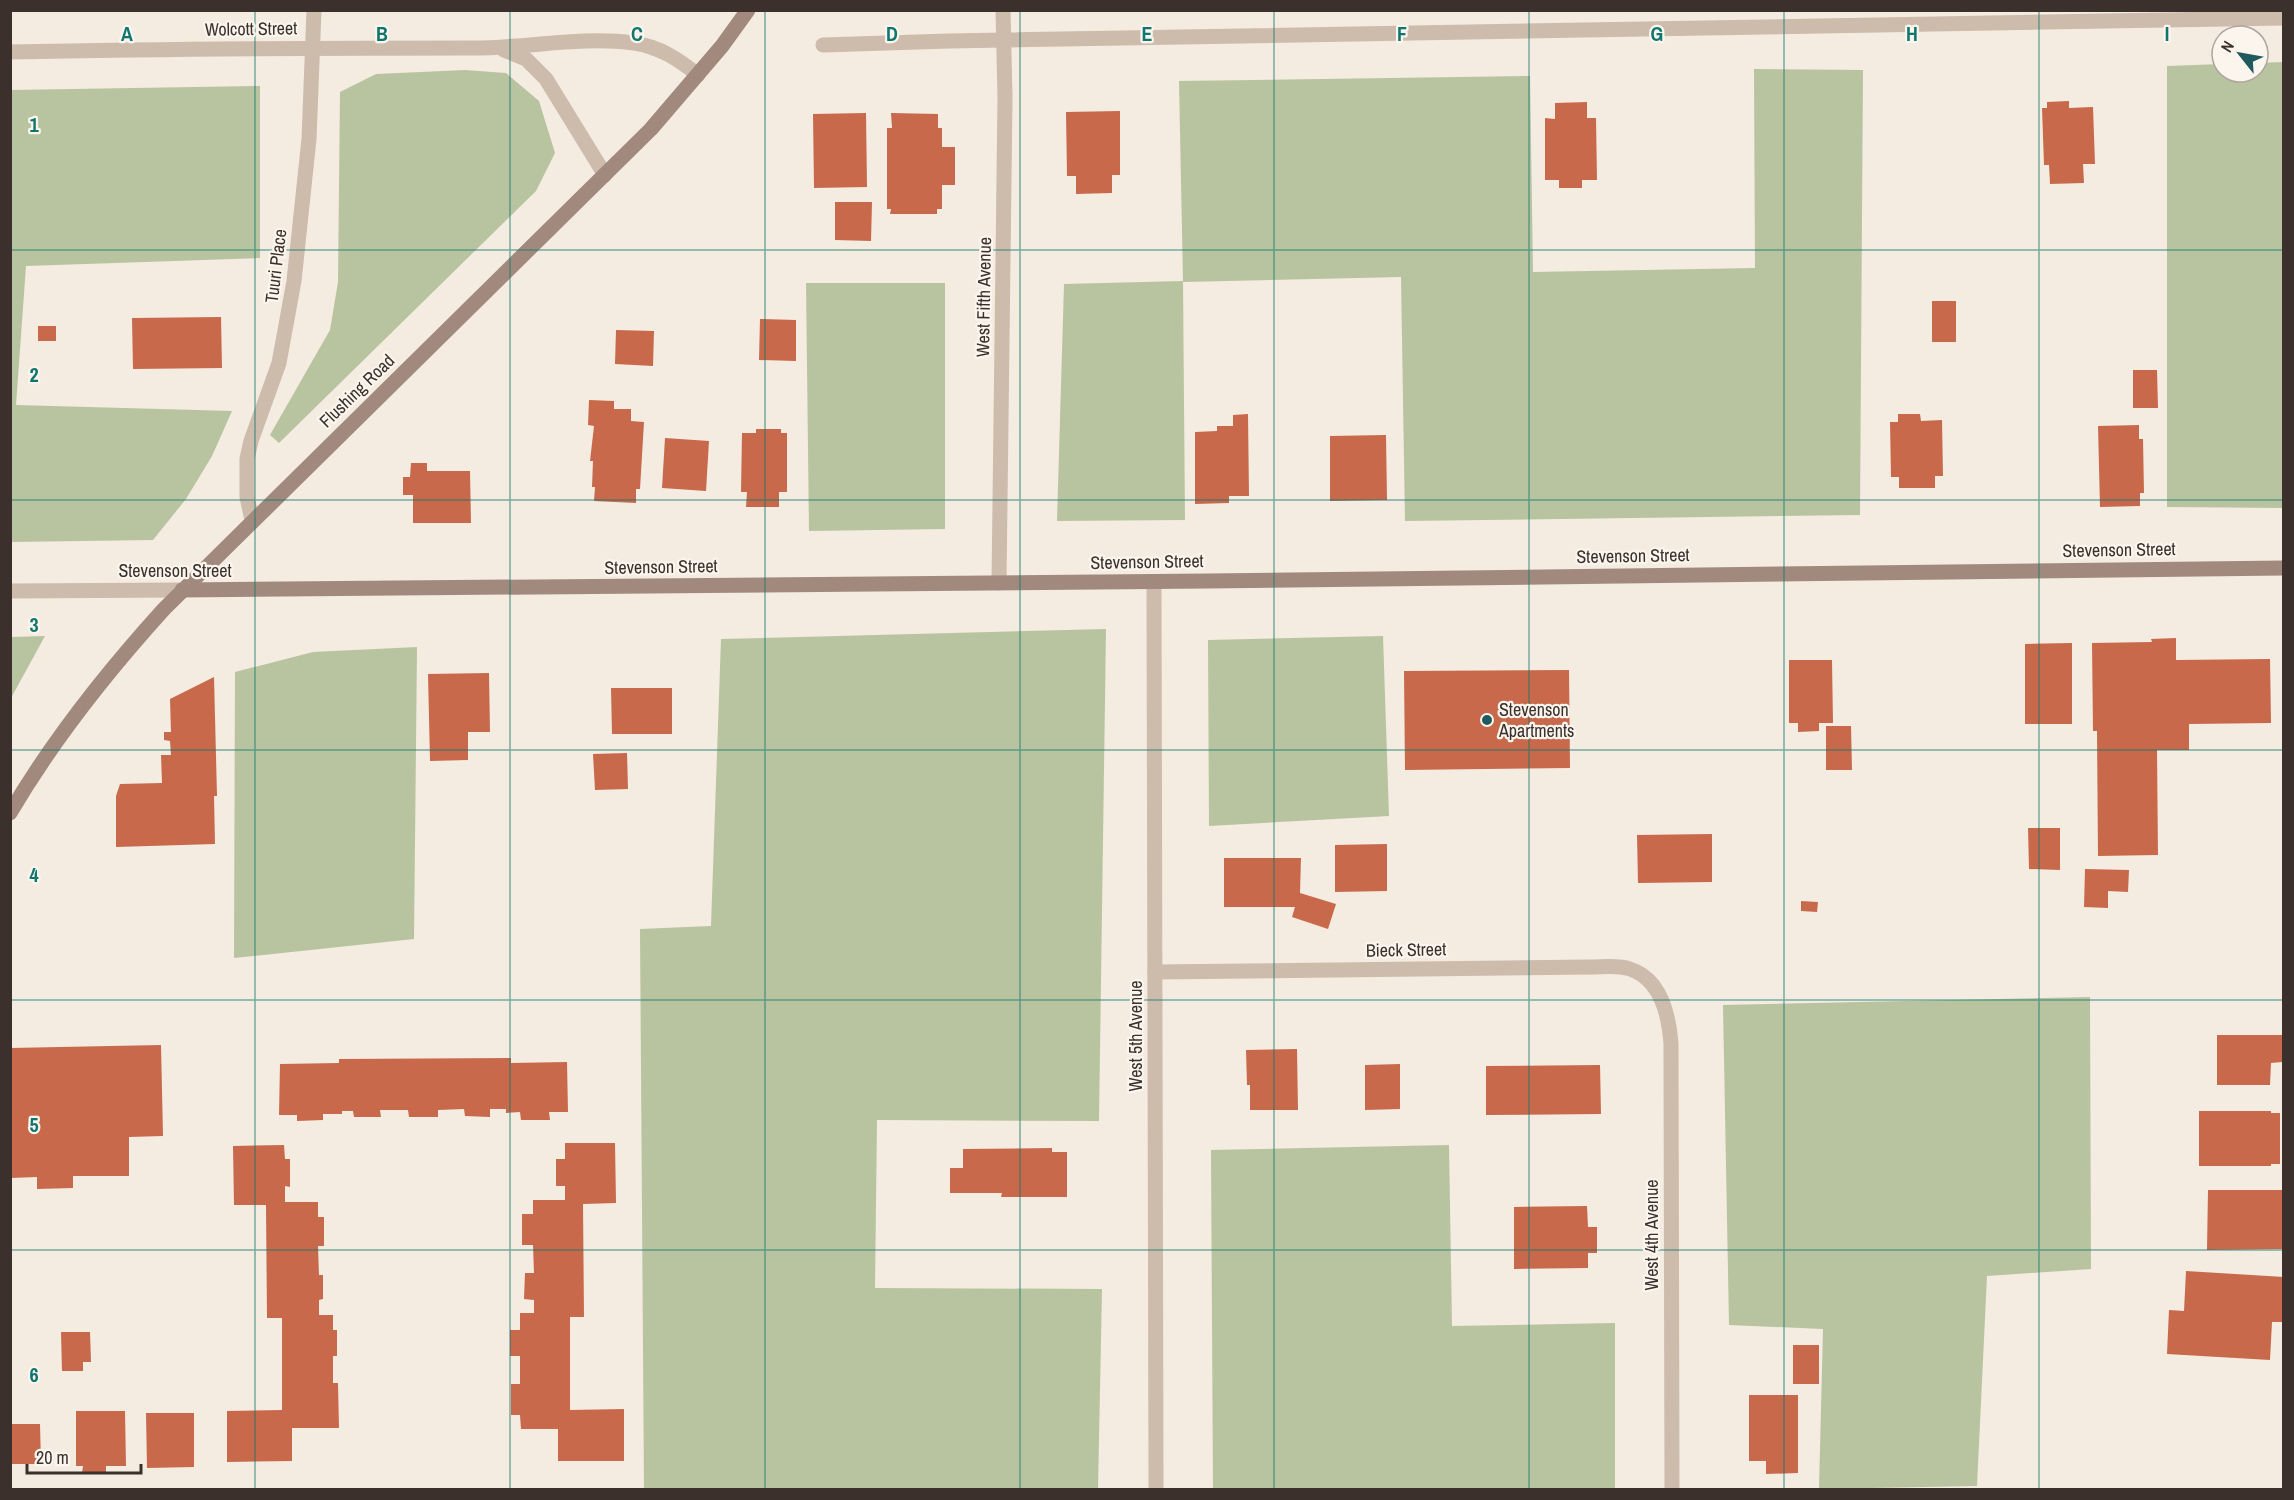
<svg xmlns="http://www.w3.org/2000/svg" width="2294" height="1500" font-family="'Archivo Narrow',sans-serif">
<rect width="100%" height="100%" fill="#f4ebe1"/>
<g fill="#b8c4a0">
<polygon points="2283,62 2283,508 2167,507 2167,66 2222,64 2222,72 2258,72 2258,63"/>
<polygon points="1754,69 1863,70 1860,515 1405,521 1401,277 1183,282 1185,520 1057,521 1064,284 1183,281 1179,81 1530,76 1533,272 1755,268"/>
<polygon points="465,70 506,73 539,101 555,153 536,191 279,443 270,435 330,330 338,282 340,92 376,74"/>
<polygon points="260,86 260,258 26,266 16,405 232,411 212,456 186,499 153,540 11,542 11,90"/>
<polygon points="806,283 945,283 945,529 809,531"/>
<polygon points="1106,629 1099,1121 877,1120 875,1288 1102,1289 1098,1489 644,1489 640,929 711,926 721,639"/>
<polygon points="45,636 11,698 11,637"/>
<polygon points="1383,636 1389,816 1209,826 1208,640"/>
<polygon points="417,647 414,939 234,958 235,672 313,652"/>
<polygon points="2090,997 2091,1269 1987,1276 1977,1486 1819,1489 1823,1329 1729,1325 1723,1005"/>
<polygon points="1449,1145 1452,1326 1615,1323 1615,1489 1213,1489 1211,1150"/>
</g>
<g fill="#c8694b">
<polygon points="2069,101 2069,108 2093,107 2095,164 2083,164 2084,183 2050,184 2049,165 2044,165 2042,108 2047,108 2047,102"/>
<polygon points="1587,102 1587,118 1596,118 1597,180 1582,180 1582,188 1559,188 1559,180 1545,180 1545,118 1555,119 1555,103"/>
<polygon points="1120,111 1120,175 1112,175 1112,193 1076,194 1076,176 1067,176 1066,112"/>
<polygon points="866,113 867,187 814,188 813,114"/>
<polygon points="891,113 938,114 938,128 942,128 942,147 955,147 955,185 942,185 942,209 937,209 937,214 890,214 891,209 887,209 887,128 892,128"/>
<polygon points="835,202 872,202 871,241 835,240"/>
<rect x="1932" y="301" width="24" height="41"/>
<polygon points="221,317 222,368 133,369 132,318"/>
<polygon points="760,319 796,320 796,361 759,360"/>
<rect x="38" y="326" width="18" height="15"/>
<polygon points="616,330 654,331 653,366 615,364"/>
<polygon points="2133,370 2157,370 2158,408 2133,408"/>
<polygon points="589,400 614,401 614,409 631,409 631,421 644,422 640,489 636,489 636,503 594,501 595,487 592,487 593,461 590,461 594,426 588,425"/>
<polygon points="1248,414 1249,496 1229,496 1229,503 1195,504 1195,432 1217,431 1217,426 1233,426 1233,415"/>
<polygon points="1898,414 1920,414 1921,421 1942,420 1943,476 1935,476 1935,488 1899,488 1899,477 1891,477 1890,422 1898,422"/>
<polygon points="2139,425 2139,439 2143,439 2144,493 2140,493 2140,506 2100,507 2098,426"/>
<polygon points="756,429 781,429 781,433 787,433 787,492 779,492 779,507 746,507 747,492 741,492 742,433 756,433"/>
<polygon points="1386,435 1387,500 1330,501 1330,436"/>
<polygon points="665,438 709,441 706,491 662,488"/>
<polygon points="411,463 427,463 427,471 470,471 471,523 413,523 413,495 403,495 403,477 410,477"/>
<polygon points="2176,638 2176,660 2270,659 2271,723 2189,724 2189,750 2157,750 2158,855 2098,856 2097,731 2093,731 2092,643 2152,642 2151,639"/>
<polygon points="2072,643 2072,724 2025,724 2025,644"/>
<polygon points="1789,660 1832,660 1833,723 1819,723 1819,731 1798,732 1798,723 1789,723"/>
<polygon points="1569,670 1570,768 1405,770 1404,671"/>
<polygon points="489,673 490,732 468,732 468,760 430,761 428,674"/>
<polygon points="214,677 217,796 214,796 215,844 116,847 116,796 120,784 162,783 161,755 171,755 170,741 164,740 164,732 171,732 170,699"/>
<polygon points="611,688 672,688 672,734 612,734"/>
<polygon points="1826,726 1851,726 1852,770 1826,770"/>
<polygon points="627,753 628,789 595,790 593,754"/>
<polygon points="2028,828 2060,828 2060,870 2029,869"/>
<polygon points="1712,834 1712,882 1638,883 1637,835"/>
<polygon points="1387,844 1387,891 1335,892 1335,845"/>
<polygon points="1224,858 1301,858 1300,893 1336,904 1328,929 1292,917 1295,907 1224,907"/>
<polygon points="2085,869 2129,870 2128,892 2108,891 2108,908 2084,907"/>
<polygon points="1801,901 1818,902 1817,912 1801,911"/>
<polygon points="2217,1035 2282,1035 2282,1062 2271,1063 2270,1085 2217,1085"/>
<polygon points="161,1045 163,1136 129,1137 129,1176 73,1176 73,1188 37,1189 37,1177 10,1178 10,1048"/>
<polygon points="1297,1049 1298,1110 1250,1110 1250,1085 1247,1085 1246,1050"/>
<polygon points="511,1058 511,1063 567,1062 568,1112 549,1112 550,1120 521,1120 520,1112 506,1113 506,1109 490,1109 490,1117 465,1116 464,1109 438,1110 438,1117 409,1117 408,1110 380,1110 381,1117 354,1117 353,1111 342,1111 342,1114 323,1114 323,1120 297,1121 297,1115 279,1115 280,1064 339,1063 339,1059"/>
<polygon points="1400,1064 1400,1109 1365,1110 1365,1065"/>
<polygon points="1600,1065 1601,1114 1486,1115 1486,1066"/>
<polygon points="2199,1111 2271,1111 2271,1113 2280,1113 2280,1164 2271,1164 2271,1166 2199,1166"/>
<polygon points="565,1143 615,1143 616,1203 583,1204 584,1317 570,1317 570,1410 624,1409 624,1461 558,1461 558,1429 521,1429 520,1415 511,1415 511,1384 520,1384 520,1356 510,1356 510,1330 520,1330 520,1313 534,1313 534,1300 524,1299 525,1273 534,1273 533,1245 522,1245 522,1214 533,1214 533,1200 565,1200 565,1186 556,1186 556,1159 565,1159"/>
<polygon points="284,1145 285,1159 290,1159 290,1187 285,1186 285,1202 318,1202 318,1217 324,1217 324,1246 318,1246 319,1275 323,1275 323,1299 319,1300 319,1315 333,1315 333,1330 337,1330 337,1356 333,1356 333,1383 338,1383 339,1428 292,1428 292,1461 227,1462 227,1411 282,1410 282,1318 267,1318 266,1205 234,1205 233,1146"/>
<polygon points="1052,1148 1052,1152 1067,1152 1067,1197 1001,1197 1002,1193 950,1193 950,1168 963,1168 963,1149"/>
<polygon points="2208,1190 2282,1190 2284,1192 2284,1245 2282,1245 2282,1249 2207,1250"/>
<polygon points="1587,1206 1588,1227 1597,1227 1597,1253 1588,1253 1588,1268 1514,1269 1514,1207"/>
<polygon points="2186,1271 2284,1277 2284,1322 2272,1322 2270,1360 2167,1354 2169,1310 2184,1311"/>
<polygon points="61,1332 90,1332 91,1362 83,1362 83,1371 62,1371"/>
<rect x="1793" y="1345" width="26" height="39"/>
<polygon points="1749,1395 1798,1395 1798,1473 1766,1474 1766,1461 1749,1461"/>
<polygon points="76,1411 125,1411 126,1466 106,1466 106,1473 82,1473 83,1466 76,1466"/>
<polygon points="146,1413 194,1413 194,1467 147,1468"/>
<polygon points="10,1424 40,1424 41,1464 10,1464"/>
</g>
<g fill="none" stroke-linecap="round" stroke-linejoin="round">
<g stroke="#cdbbac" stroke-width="15">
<polyline points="823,45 949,41 2284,18"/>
<polyline points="504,50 526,59 546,79 605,175"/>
<path d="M10 52C165 49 320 48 475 48 527 48 581 36 634 43 660 47 678 59 698 75"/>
<polyline points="252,520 247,497 247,459 251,441 279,363 294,281 309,139 314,10"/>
<polyline points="1154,582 1156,1490"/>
<polyline points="999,583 1005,98 1003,10"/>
<polyline points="10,591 182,590"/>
<path d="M1155 972 1592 967C1604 967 1618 965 1630 969 1661 979 1669 1016 1671 1044L1672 1490"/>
</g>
<g stroke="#a18a7d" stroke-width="15">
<polyline points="182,590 1208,581 2284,568"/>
<path d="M10 813C54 738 106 673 164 609L651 129 722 46 748 10"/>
</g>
</g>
<path fill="none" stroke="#0f766e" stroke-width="1.5" stroke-opacity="0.55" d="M255 10V1490M510 10V1490M765 10V1490M1020 10V1490M1274 10V1490M1529 10V1490M1784 10V1490M2039 10V1490M10 250H2284M10 500H2284M10 750H2284M10 1000H2284M10 1250H2284"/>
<circle fill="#1f5a5e" stroke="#fbf5ee" stroke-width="2" cx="1487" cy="720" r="6"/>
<g text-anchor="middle" stroke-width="4.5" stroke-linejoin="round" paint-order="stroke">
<g font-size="18" fill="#3b302b" stroke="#fbf5ee">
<text transform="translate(251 29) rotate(-1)" y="6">Wolcott Street</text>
<text transform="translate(276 266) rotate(-83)" y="6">Tuuri Place</text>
<text transform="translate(984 297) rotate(-89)" y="6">West Fifth Avenue</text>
<text transform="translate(357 391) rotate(-44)" y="6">Flushing Road</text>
<text transform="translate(2119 550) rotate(-1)" y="6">Stevenson Street</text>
<text transform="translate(1633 556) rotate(-1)" y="6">Stevenson Street</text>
<text transform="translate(1147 562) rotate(-1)" y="6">Stevenson Street</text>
<text transform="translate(661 567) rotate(-1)" y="6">Stevenson Street</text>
<text x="175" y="577">Stevenson Street</text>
<text transform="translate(1406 950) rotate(-1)" y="6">Bieck Street</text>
<text transform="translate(1136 1036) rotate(-90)" y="6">West 5th Avenue</text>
<text transform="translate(1652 1235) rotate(-90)" y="6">West 4th Avenue</text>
</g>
<g font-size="18" fill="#3b302b" stroke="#fbf5ee" text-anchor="start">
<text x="1499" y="716">Stevenson<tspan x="1499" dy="21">Apartments</tspan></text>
</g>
</g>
<g font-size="20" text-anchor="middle" font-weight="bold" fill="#0f766e" stroke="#fbf5ee" stroke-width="4.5" stroke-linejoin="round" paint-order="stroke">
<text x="127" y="41">A</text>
<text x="382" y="41">B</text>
<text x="637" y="41">C</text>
<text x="892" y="41">D</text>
<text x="1147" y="41">E</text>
<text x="1402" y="41">F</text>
<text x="1657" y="41">G</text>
<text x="1912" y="41">H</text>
<text x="2167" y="41">I</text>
<text x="34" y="132">1</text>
<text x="34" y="382">2</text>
<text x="34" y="632">3</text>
<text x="34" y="882">4</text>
<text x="34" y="1132">5</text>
<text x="34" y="1382">6</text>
</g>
<rect width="2294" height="1500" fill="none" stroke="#3b302b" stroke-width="24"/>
<g transform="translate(2240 54) rotate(301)"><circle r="28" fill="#fbf5ee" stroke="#aea6a0" stroke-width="1.5"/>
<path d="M0-4.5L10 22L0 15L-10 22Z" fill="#1f5a5e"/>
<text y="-9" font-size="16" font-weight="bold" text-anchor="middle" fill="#3b302b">N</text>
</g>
<path d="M27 1464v9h114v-9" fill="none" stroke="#3b302b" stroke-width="3"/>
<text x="36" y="1464" font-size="18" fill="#3b302b" stroke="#fbf5ee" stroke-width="4.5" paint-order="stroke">20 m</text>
</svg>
